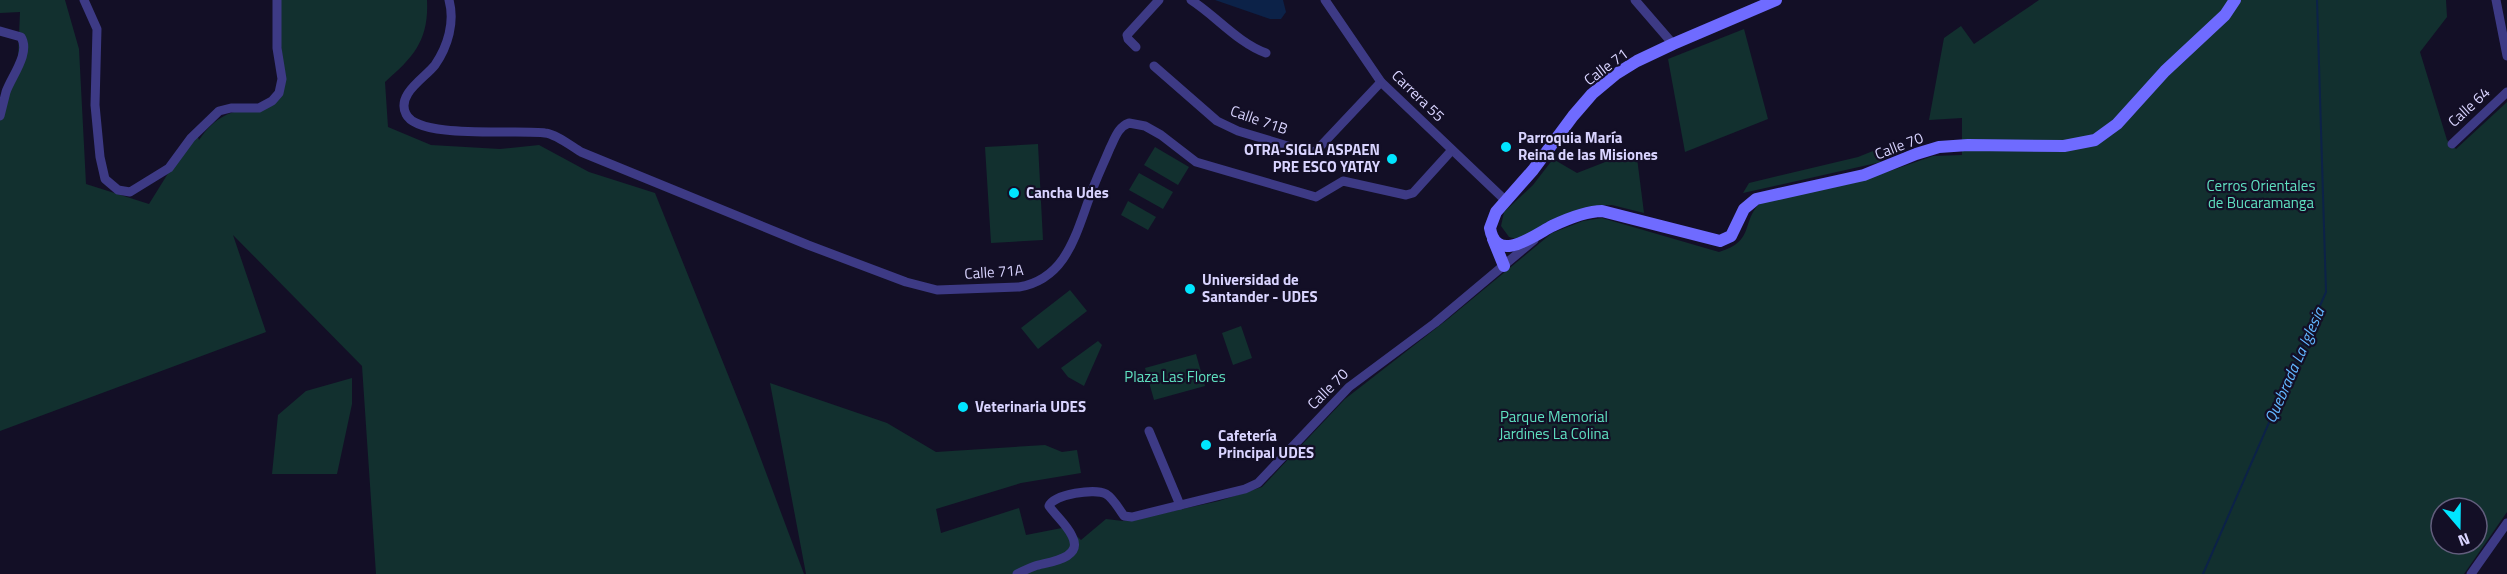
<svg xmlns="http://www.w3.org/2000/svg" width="2507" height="574" font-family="'Titillium Web',sans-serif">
<rect width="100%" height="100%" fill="#130f26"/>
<g fill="#12302f" fill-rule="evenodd">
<path d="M0 0H65L79 49 86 184 149 204 195 130 199 140C219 110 240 109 274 105L285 75 279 33 280 0H427C429 40 414 57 385 82L388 127 431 145 500 149 539 145 589 172 655 193 747 422 804 574H376L362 366 233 235 266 332 0 431V100L18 59 20 12 0 13Z"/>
<path d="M2039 0H2446L2447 17 2420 52 2447 140 2456 149 2507 102V512L2464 574H806L770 383 887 423 936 452 1045 445 1062 452 1077 450 1081 473 1021 483 936 509 941 533 1019 508 1026 535 1067 527 1081 540 1106 519 1123 521 1146 517 1219 501 1262 487 1345 399 1448 319 1552 233 1583 221 1602 218 1719 252C1756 241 1740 222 1761 202L1858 182 1933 156 1962 155V118L1929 120 1944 38 1961 26 1974 44ZM2441 508H2477V544H2441Z"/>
<polygon points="1744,29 1768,119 1685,152 1668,59"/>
<polygon points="1038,144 1043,240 991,243 985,147"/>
<polygon points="1155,147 1189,167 1178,185 1144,165"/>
<polygon points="1636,150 1644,213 1612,205 1594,206 1550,220 1524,237 1516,239 1509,237 1501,226 1504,212 1533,185 1553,159 1577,173"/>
<polygon points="1873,151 1881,162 1743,193 1749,183 1858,157"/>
<polygon points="1139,173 1173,192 1163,209 1129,190"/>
<polygon points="1128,201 1156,217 1148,230 1121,215"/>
<polygon points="1070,290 1087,311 1038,349 1021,328"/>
<polygon points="1241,326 1252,358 1233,365 1222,333"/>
<polygon points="1098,341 1102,345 1084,386 1068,377 1061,368"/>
<polygon points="1196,354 1205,386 1154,400 1145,368"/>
<polygon points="352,378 352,404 337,474 272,474 278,415 306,391"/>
</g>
<polygon fill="#0c2248" points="1215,0 1283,0 1286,12 1281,19 1270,19"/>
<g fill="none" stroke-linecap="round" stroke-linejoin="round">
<polyline stroke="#0c2248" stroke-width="2" points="2203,574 2326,292 2317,0"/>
<g stroke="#3d3a85" stroke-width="9">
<polyline points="84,0 97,29 95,105 100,157 105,179 118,190 130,192 169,168 191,138 219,111 231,108 259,108 272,101 279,93 282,79 277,48 277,0"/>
<path d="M449 0C455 22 448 46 435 65 425 78 396 94 406 114 418 140 519 129 545 133 556 134 571 146 581 152L808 245 906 282 937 290 1019 287C1065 279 1075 237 1089 199 1095 181 1103 165 1110 148 1115 138 1118 127 1129 123L1145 126 1161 135 1196 162 1316 197 1343 181 1406 195 1413 193 1452 150"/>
<path d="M1191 0C1216 16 1238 43 1266 53"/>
<polyline points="1325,0 1381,82 1506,201"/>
<polyline points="1635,0 1673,44"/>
<polyline points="2496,0 2507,56"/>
<path d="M0 31 21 37C31 53 11 77 6 92 4 100 2 108 0 116"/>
<polyline points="1136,47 1128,39 1127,35 1159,0"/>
<polyline points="1154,66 1217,121 1238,131 1304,151 1315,152 1381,82"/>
<polyline points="2452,144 2507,92"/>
<polyline points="1149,431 1180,505"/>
<path d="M1017 574C1023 571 1029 568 1035 566 1048 562 1084 559 1072 536 1067 525 1056 516 1049 506 1054 494 1095 488 1106 494 1113 498 1119 509 1124 516L1132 517 1245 489 1258 483 1349 387 1435 323 1534 240"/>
<polyline points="2471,574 2507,523"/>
</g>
<g stroke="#6f6bff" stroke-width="12">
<path d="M1776 0 1673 44 1637 61 1616 74 1592 94 1573 116 1533 170 1496 212 1490 228C1496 265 1535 235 1552 226 1567 219 1586 211 1602 211L1720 241 1731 236 1744 209 1756 199 1864 175 1916 154 1939 147 1968 145 2064 146 2095 140 2117 124 2165 71 2225 15 2235 0"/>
<polyline points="1493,239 1504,266"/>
</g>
</g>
<g fill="#00e5ff" stroke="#130f26" stroke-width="2">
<circle cx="1506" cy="147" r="6"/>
<circle cx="1392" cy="159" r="6"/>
<circle cx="1014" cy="193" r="6"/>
<circle cx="1190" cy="289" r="6"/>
<circle cx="963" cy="407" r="6"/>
<circle cx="1206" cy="445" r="6"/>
</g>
<g text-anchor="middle" stroke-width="4.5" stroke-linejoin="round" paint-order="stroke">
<g font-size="15" fill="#d9d4ff" stroke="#130f26">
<text transform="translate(1606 67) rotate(-37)" y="5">Calle 71</text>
<text transform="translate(1418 96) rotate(44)" y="5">Carrera 55</text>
<text transform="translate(2469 107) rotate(-43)" y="5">Calle 64</text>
<text transform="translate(1259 120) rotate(19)" y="5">Calle 71B</text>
<text transform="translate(1899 146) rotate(-21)" y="5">Calle 70</text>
<text transform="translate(994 272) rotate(-4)" y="5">Calle 71A</text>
<text transform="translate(1328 389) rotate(-45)" y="5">Calle 70</text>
</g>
<g font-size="15" font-weight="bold" fill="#d9d4ff" stroke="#130f26" text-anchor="start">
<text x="1518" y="143">Parroquia María<tspan x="1518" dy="17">Reina de las Misiones</tspan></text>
<text x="1380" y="155" text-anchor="end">OTRA-SIGLA ASPAEN<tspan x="1380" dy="17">PRE ESCO YATAY</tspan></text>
<text x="1026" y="198">Cancha Udes</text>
<text x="1202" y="285">Universidad de<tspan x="1202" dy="17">Santander - UDES</tspan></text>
<text x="975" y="412">Veterinaria UDES</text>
<text x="1218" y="441">Cafetería<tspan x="1218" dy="17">Principal UDES</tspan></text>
</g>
<g font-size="15" fill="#5fe0c0" stroke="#130f26">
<text x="2261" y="191">Cerros Orientales<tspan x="2261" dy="17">de Bucaramanga</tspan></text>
<text x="1175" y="382">Plaza Las Flores</text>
<text x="1554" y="422">Parque Memorial<tspan x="1554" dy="17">Jardines La Colina</tspan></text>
</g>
<g font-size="16" font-style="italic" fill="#62b6ff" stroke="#130f26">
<text transform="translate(2294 365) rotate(-66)" y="6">Quebrada La Iglesia</text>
</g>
</g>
<g transform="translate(2459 526) rotate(160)"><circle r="28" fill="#130f26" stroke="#625e7d" stroke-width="1.5"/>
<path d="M0-4.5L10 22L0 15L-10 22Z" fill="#00e5ff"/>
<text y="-9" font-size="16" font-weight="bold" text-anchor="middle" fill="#d9d4ff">N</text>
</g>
</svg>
